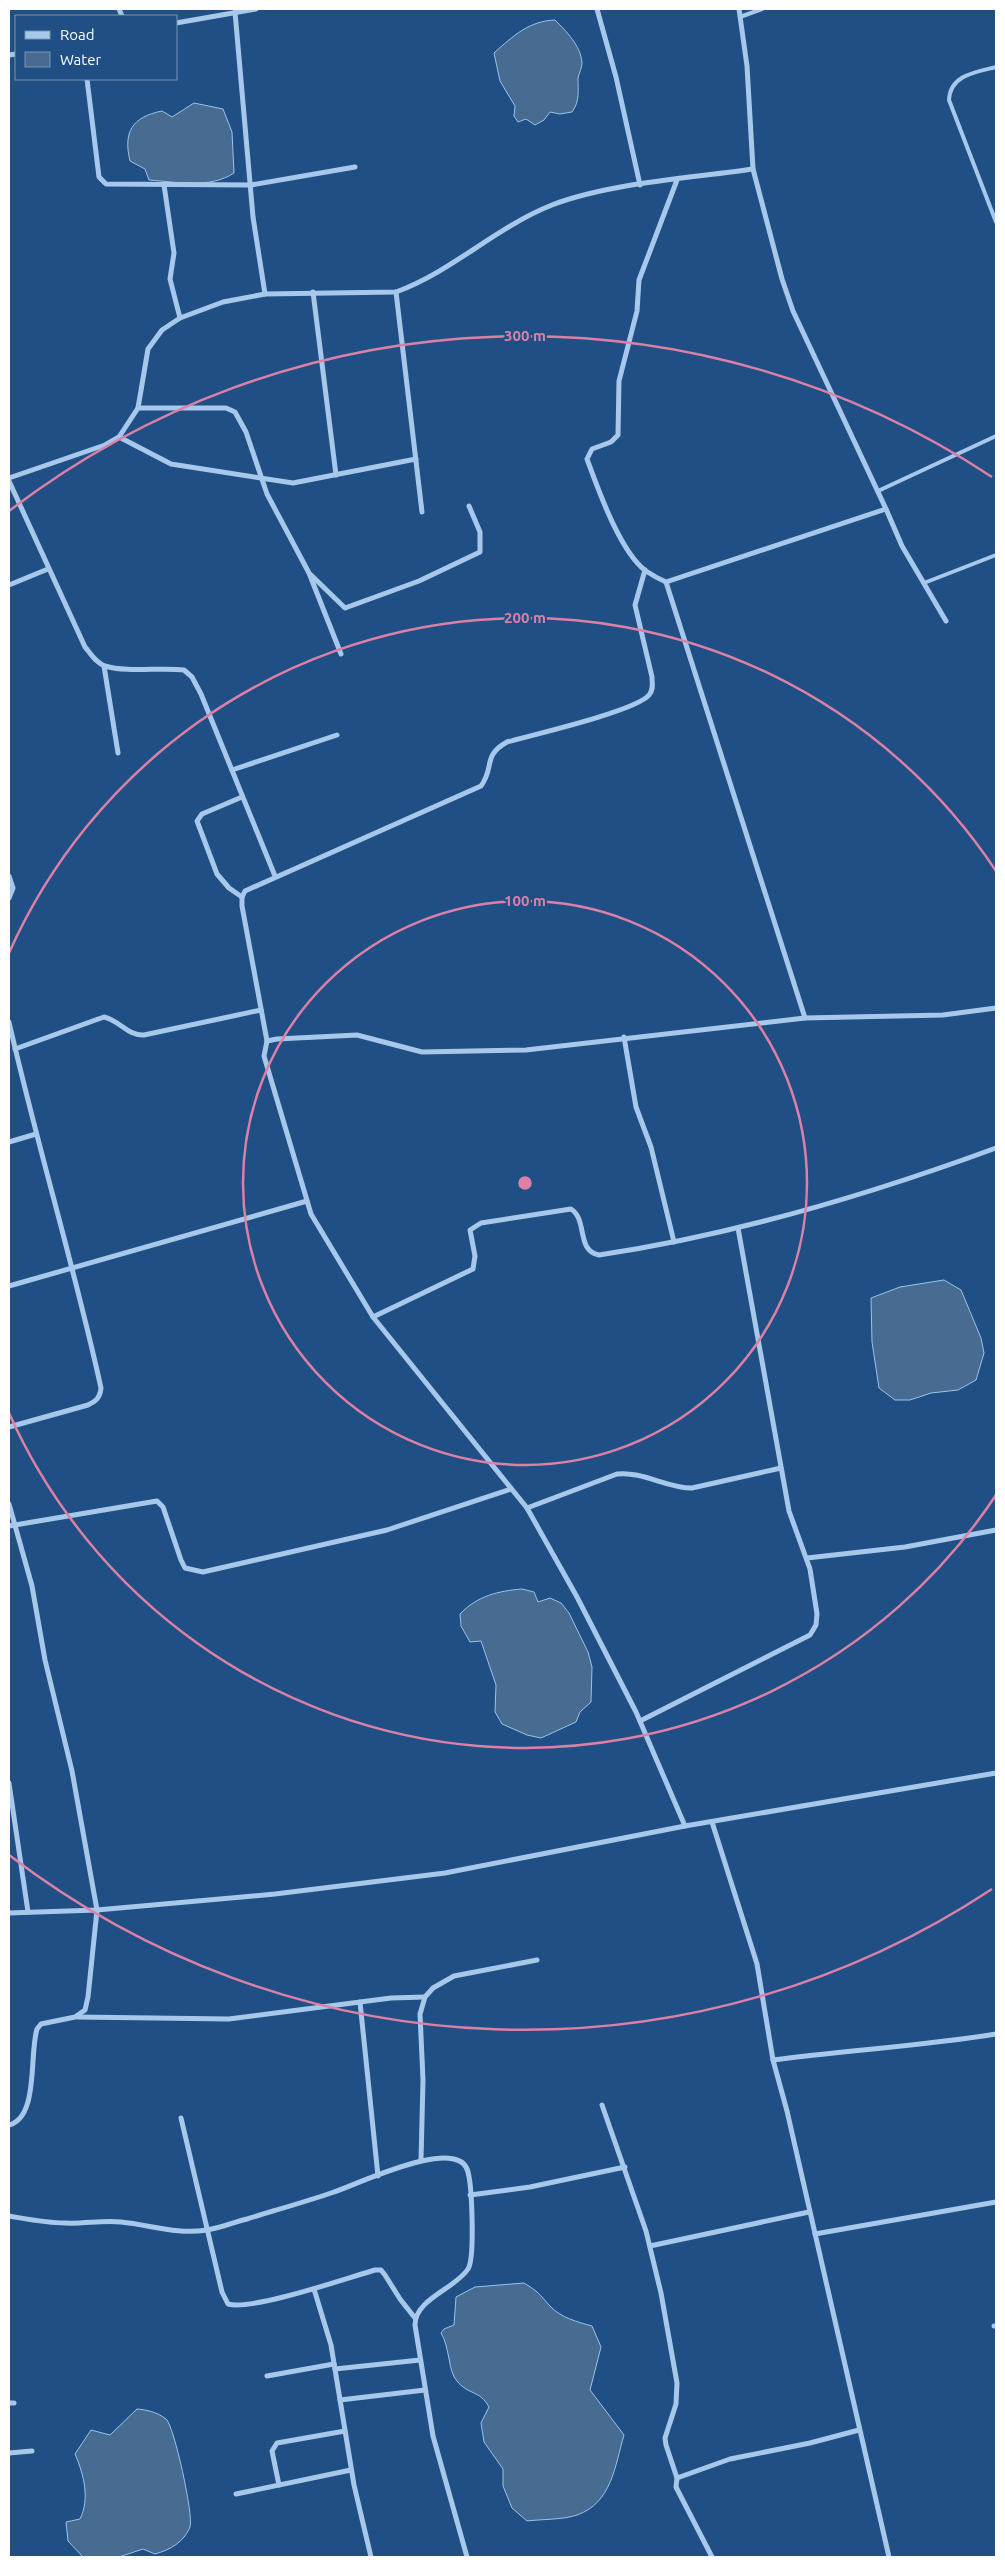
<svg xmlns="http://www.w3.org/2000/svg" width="1005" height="2566" font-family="Ubuntu,sans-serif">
<rect width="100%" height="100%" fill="#1f4f85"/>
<g fill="#486c91" stroke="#9bc3eb">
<path d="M555 20C566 31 581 46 582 63 582 68 579 73 578 78 578 91 580 101 572 112L560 114 550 112 544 120 535 125 526 119 518 122 514 116 515 106 500 81 494 53C513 36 529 21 555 20Z"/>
<path d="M194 103 223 109 232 132 234 173C210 189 177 182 149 180L145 169 130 161C123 132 132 117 162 111L172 117Z"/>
<polygon points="944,1280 961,1290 981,1338 984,1353 976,1380 958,1390 931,1393 910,1400 895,1400 879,1388 872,1342 871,1298 900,1287"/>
<path d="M522 1589 534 1592 538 1602 550 1598 561 1603 569 1613 588 1652 592 1667 591 1702 580 1712 576 1722 541 1738 527 1735 502 1724 495 1712 496 1685 481 1641 470 1642 461 1626 460 1614C477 1596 498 1591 522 1589Z"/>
<path d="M524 2283C539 2292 539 2294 550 2306 561 2318 578 2322 592 2326L601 2347 590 2390 624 2435C615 2465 612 2503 577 2515 562 2520 543 2519 527 2521L512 2508 503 2486V2469L484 2442 481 2423 489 2407C480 2390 468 2395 457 2381 448 2372 450 2347 441 2333L444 2329 454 2325 456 2297 475 2287Z"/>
<path d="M137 2409C147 2410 157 2412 166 2419 174 2425 194 2517 190 2527 184 2542 170 2550 155 2554L143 2549 119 2557H83L68 2541 66 2522 80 2519C90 2499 84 2475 75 2454L91 2430 110 2435Z"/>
</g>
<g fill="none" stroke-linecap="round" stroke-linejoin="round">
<g stroke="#a7c8ea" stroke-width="4">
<polyline points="740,17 762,9"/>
<path d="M996 67C976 72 950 75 949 100L996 222"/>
<polyline points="878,491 996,436"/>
<polyline points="924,583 996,555"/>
</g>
<g stroke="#a7c8ea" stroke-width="5">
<polyline points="119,9 122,16"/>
<polyline points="597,9 616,77 640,185"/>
<polyline points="739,9 747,66 753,169 782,279 793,311 886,509 902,546 946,621"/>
<polyline points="235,12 253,217 265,294"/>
<polyline points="176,23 256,9"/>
<polyline points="9,55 16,54"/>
<polyline points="87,79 99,177 106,184 251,185 355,167"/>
<polyline points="164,185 174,253 170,279 180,318"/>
<polyline points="313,292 336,475"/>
<polyline points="396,292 422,512"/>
<polyline points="138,408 226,408 235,412 246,432 267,494 309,573 341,654"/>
<polyline points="119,437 171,464 293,483 416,459"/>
<path d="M9 478 105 445 119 437 138 408 148 349 162 330 180 318 223 302 265 294 396 292C453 271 496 227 552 205 609 183 692 178 753 169"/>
<path d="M9 481 85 647C91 654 96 663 105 666 128 673 160 667 184 670L192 677 201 694 275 876"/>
<polyline points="311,575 345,608 419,581 480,552 480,532 469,506"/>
<path d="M666 582C659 579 652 575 646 571 620 552 598 489 587 459L592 449 611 442 618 435 619 381 637 311 639 280 677 180"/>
<polyline points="9,585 48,569"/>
<polyline points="104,666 118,753"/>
<polyline points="232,770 337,735"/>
<polyline points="9,876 13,888 9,898"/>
<polyline points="242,897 229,888 217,874 197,821 202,814 242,797"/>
<polyline points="805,1018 666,582 886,509"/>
<path d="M9 1022C37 1145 74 1265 101 1388 100 1398 96 1401 88 1405L9 1427"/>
<polyline points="624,1037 636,1107 651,1147 674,1242"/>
<path d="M267 1041 242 906V897L245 891 481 786C495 767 482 756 507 742 532 735 636 711 649 695 654 689 652 683 652 677L635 605 645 570"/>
<path d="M15 1049 104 1017C119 1020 128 1036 144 1035L261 1010"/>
<polyline points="9,1142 36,1134"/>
<polyline points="9,1286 307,1201"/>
<path d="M373 1317 473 1269 475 1256 470 1230 481 1223 571 1209C588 1220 576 1251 599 1255 735 1235 868 1195 996 1148"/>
<path d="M9 1504 32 1586 45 1660 72 1771 97 1910 88 1997 85 2010 75 2017 41 2024 37 2029C29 2055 39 2117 9 2125"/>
<path d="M527 1508 617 1474C643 1471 666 1488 692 1488L781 1468"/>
<polyline points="9,1526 157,1501 163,1507 181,1560 185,1568 203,1572 387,1530 511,1489"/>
<polyline points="807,1558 905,1547 996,1530"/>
<polyline points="640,1721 810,1635 816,1625 817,1614 810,1569 789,1511 738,1228"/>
<polyline points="9,1783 28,1912"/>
<polyline points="712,1822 757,1964 773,2060 787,2111 889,2557"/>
<polyline points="685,1826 636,1712 577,1597 527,1508 373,1317 311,1214 264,1056 267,1041 277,1039 357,1035 422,1052 526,1050 805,1018 943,1015 996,1008"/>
<polyline points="9,1913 97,1910 275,1894 445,1873 685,1826 996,1773"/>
<polyline points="360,2002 378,2176"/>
<polyline points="77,2017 229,2019 391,1998 425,1997"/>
<path d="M773 2060C848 2050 922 2046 996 2034"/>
<polyline points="602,2105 646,2231 661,2293 677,2383 676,2404 665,2438 666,2445 677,2478"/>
<path d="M181 2118 222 2292 228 2304C252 2311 347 2278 375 2270H381L385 2275 400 2299 415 2318"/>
<polyline points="421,2160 423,2080 420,2014 425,1997 433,1988 454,1976 537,1960"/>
<polyline points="470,2195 530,2187 625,2167"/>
<path d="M9 2216C27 2219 46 2223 65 2223 84 2224 103 2220 121 2222 151 2225 177 2235 207 2230 221 2228 234 2222 247 2219 276 2210 305 2202 334 2192 356 2185 460 2134 468 2172 472 2187 475 2258 468 2269 455 2289 415 2299 415 2325L433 2436 467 2557"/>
<polyline points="815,2234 996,2202"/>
<polyline points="650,2246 809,2212"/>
<polyline points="314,2289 331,2345 354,2485 371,2557"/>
<polyline points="994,2326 996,2326"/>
<polyline points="335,2369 420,2360"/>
<polyline points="267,2376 334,2364"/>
<polyline points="340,2400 425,2390"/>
<polyline points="9,2403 14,2403"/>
<polyline points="9,2453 32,2451"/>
<polyline points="279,2485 272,2451 277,2443 345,2431"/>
<polyline points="236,2494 351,2470"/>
<polyline points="712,2557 676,2487 677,2478 730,2459 810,2443 859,2430"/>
</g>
</g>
<g fill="none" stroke="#dd80a5" stroke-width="2.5">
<circle cx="525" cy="1183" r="282"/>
<path d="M996 1495A565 565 0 0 1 9 1413M9 953A565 565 0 0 1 996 871"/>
<path d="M992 1889A847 847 0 0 1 9 1855M9 511A847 847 0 0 1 992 477"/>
</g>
<circle cx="525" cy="1183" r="8" fill="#dd80a5" stroke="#1f4f85" stroke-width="2.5"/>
<g font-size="15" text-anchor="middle" font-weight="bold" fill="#dd80a5" stroke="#1f4f85" stroke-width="4" stroke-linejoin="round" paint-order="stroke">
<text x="525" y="341">300 m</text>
<text x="525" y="623">200 m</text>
<text x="525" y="906">100 m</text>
</g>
<rect width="1005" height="2566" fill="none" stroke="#ffffff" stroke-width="20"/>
<rect x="15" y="15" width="162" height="65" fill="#1f4f85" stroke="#7995b6"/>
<rect x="25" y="31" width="25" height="8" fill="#a7c8ea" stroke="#7995b6"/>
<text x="60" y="40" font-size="15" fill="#ffffff">Road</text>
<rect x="25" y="52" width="25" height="15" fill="#486c91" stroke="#7995b6"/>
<text x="60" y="65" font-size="15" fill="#ffffff">Water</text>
</svg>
